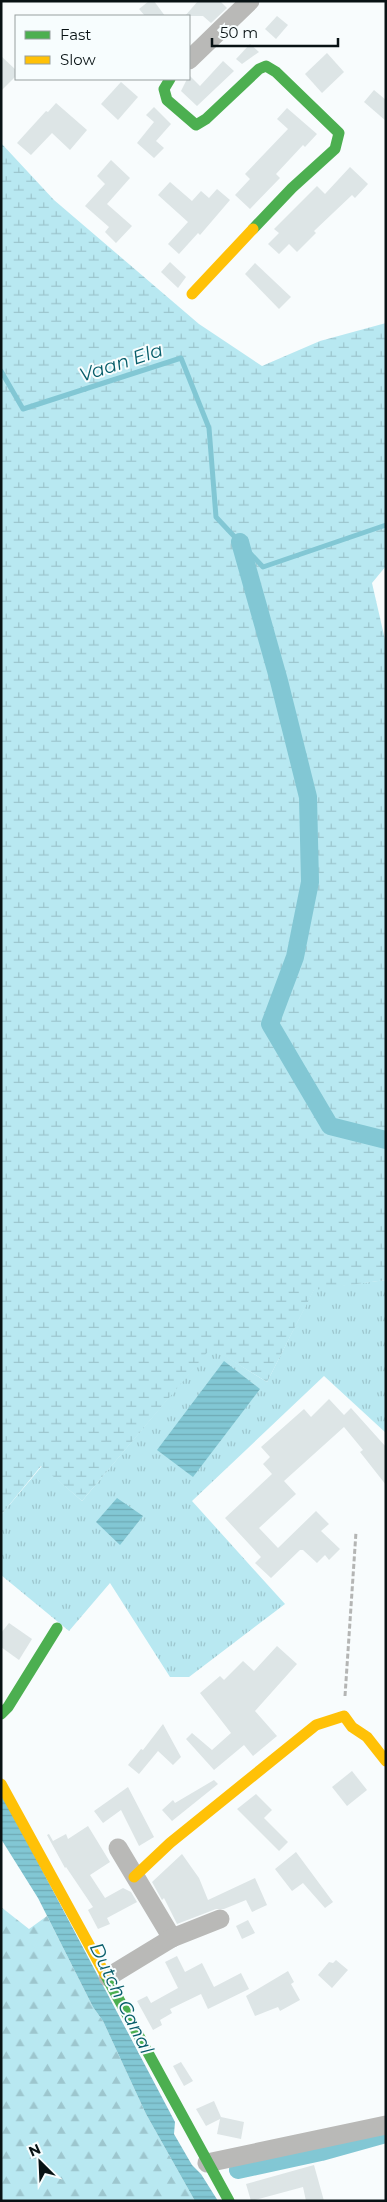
<svg xmlns="http://www.w3.org/2000/svg" width="387" height="2202" font-family="Montserrat,sans-serif">
<defs>
<pattern id="grass-tufts" width="24" height="20" patternUnits="userSpaceOnUse" patternTransform="scale(1.25)"><rect width="24" height="20" fill="#b8e8f1"/><path d="M3 7l-1-3M5 7V3M7 7l1-3M15 17l-1-3M17 17v-4M19 17l1-3" fill="none" stroke="#9dc6ce"/></pattern>
<pattern id="forest-firs" width="22" height="20" patternUnits="userSpaceOnUse" patternTransform="scale(1.25)"><rect width="22" height="20" fill="#b8e8f1"/><path d="M5 1l3.5 6h-7zM16 11l3.5 6h-7z" fill="#9dc6ce"/></pattern>
<pattern id="wetland-marsh" width="20" height="14" patternUnits="userSpaceOnUse" patternTransform="scale(1.25)"><rect width="20" height="14" fill="#b8e8f1"/><path d="M1 5h8M5 5V1M11 12h8M15 12V8" fill="none" stroke="#9dc6ce"/></pattern>
<pattern id="water-rules" width="6" height="5" patternUnits="userSpaceOnUse" patternTransform="scale(1.25)"><rect width="6" height="5" fill="#82c7d4"/><path d="M0 2.5h6" fill="none" stroke="#6faab5"/></pattern>
</defs>
<rect width="100%" height="100%" fill="#f8fcfd"/>
<polygon fill="url(#grass-tufts)" points="386,1280 386,1433 324,1376 192,1501 285,1604 189,1677 170,1677 110,1583 69,1631 1,1575 1,1515 42,1466 82,1501 211,1347 267,1382 314,1289"/>
<polygon fill="url(#forest-firs)" points="1,1907 29,1929 47,1916 93,2007 103,2021 146,2114 195,2201 1,2201"/>
<polygon fill="url(#wetland-marsh)" points="1,143 54,200 199,324 262,366 320,341 386,323 386,566 372,583 386,644 386,1280 314,1290 267,1382 211,1348 82,1501 41,1466 1,1515"/>
<g fill="url(#water-rules)">
<polygon points="224,1361 260,1389 193,1477 157,1450"/>
<polygon points="117,1498 143,1516 120,1545 96,1522"/>
<polygon points="1,1792 175,2122 174,2134 192,2165 201,2174 218,2201 195,2201 146,2114 103,2021 93,2007 38,1898 1,1839"/>
</g>
<g fill="none" stroke-linecap="round" stroke-linejoin="round">
<polyline stroke="#82c7d4" stroke-width="5" points="1,371 23,409 181,358 209,428 216,517 263,567 386,525"/>
<g stroke="#82c7d4" stroke-width="18">
<polyline points="240,542 279,681 308,797 310,882 295,957 270,1024 330,1126 386,1140"/>
<polyline points="238,2170 321,2152 386,2134"/>
</g>
</g>
<g fill="#dde5e6">
<polygon points="149,1 154,1 165,16 145,16 139,9"/>
<polygon points="198,1 220,1 227,8 211,23 203,16 185,16"/>
<polygon points="277,16 288,25 276,39 265,29"/>
<polygon points="250,44 259,52 242,64 236,59"/>
<polygon points="327,53 344,72 322,93 305,74"/>
<polygon points="1,56 16,70 16,76 1,91"/>
<polygon points="223,61 234,71 197,106 181,91 189,75 200,86"/>
<polygon points="121,82 138,97 118,120 101,104"/>
<polygon points="374,90 386,100 386,121 364,102"/>
<polygon points="56,103 87,130 70,150 52,133 31,155 17,143 46,111 48,112"/>
<polygon points="154,107 171,124 156,141 164,148 154,158 137,143 154,122 146,115"/>
<polygon points="287,108 317,134 305,147 303,145 276,174 280,178 250,209 235,195 250,179 245,174 288,129 277,119"/>
<polygon points="111,160 130,178 107,204 132,226 116,243 105,232 109,227 85,206 105,184 97,176"/>
<polygon points="350,167 368,184 355,198 352,195 314,231 316,233 297,252 289,244 279,254 268,244 279,233 274,229 317,186 325,194"/>
<polygon points="170,182 192,201 201,191 209,198 217,189 230,200 200,235 198,233 179,254 168,244 188,222 158,195"/>
<polygon points="170,262 186,277 178,288 161,272"/>
<polygon points="255,263 291,297 279,309 245,274"/>
<polygon points="329,1399 344,1415 351,1408 386,1447 386,1485 360,1452 363,1450 344,1427 284,1481 296,1494 259,1528 278,1548 316,1511 329,1524 321,1531 340,1549 329,1560 325,1555 317,1563 303,1550 300,1550 271,1578 255,1563 261,1557 225,1518 272,1474 263,1464 270,1457 261,1447 304,1409 311,1417"/>
<polygon points="9,1623 32,1639 19,1660 1,1647 1,1633"/>
<polygon points="277,1646 297,1664 255,1711 277,1736 253,1756 244,1745 214,1770 186,1739 192,1733 212,1750 231,1733 200,1693 220,1676 224,1680 243,1661 254,1671"/>
<polygon points="163,1724 181,1757 173,1765 158,1751 139,1774 128,1765 141,1749 143,1750"/>
<polygon points="352,1771 367,1790 347,1806 332,1787"/>
<polygon points="214,1780 218,1784 172,1821 162,1810 173,1800 175,1803"/>
<polygon points="128,1787 154,1837 139,1846 121,1810 103,1823 94,1811"/>
<polygon points="256,1794 272,1810 264,1818 288,1842 279,1851 237,1809"/>
<polygon points="88,1826 110,1862 90,1875 105,1898 123,1888 131,1892 137,1902 107,1918 110,1924 98,1929 88,1910 93,1907 66,1867 65,1868 47,1835 49,1834 53,1841 66,1834 68,1839"/>
<polygon points="296,1852 333,1902 325,1908 303,1883 292,1891 275,1869"/>
<polygon points="182,1854 199,1878 208,1900 255,1878 267,1905 252,1912 246,1900 224,1909 216,1909 177,1924 164,1898 162,1900 152,1882"/>
<polygon points="248,1920 255,1933 242,1939 236,1926"/>
<polygon points="177,1956 185,1972 202,1963 214,1987 241,1973 249,1989 208,2009 201,1994 170,2009 172,2013 160,2020 162,2025 153,2030 137,2001 147,1996 151,2003 178,1988 165,1962"/>
<polygon points="336,1960 348,1970 332,1988 318,1975 329,1962 333,1963"/>
<polygon points="288,1971 294,1982 291,1984 300,2000 280,2011 278,2007 255,2016 246,1996"/>
<polygon points="181,2062 193,2081 184,2086 173,2066"/>
<polygon points="214,2101 221,2117 244,2122 241,2139 217,2134 220,2119 206,2126 196,2109"/>
<polygon points="314,2165 324,2201 306,2201 303,2187 251,2201 246,2184"/>
</g>
<g fill="none" stroke-linecap="round" stroke-linejoin="round">
<polyline stroke="#b4b5b4" stroke-width="3" stroke-dasharray="5 2.5" stroke-linecap="butt" points="345,1696 356,1532"/>
<g stroke="#b9b9b7" stroke-width="19">
<polyline points="189,60 250,1"/>
<polyline points="118,1848 172,1938"/>
<polyline points="108,1977 172,1938 220,1919"/>
<polyline points="207,2163 386,2125"/>
</g>
<g stroke="#4caf50" stroke-width="11">
<polyline points="170,79 164,89 167,100 196,125 206,119 259,69 266,66 276,72 339,133 335,149 292,188 253,229"/>
<polyline points="1,1714 8,1707 57,1628"/>
<polyline points="105,1974 229,2201"/>
</g>
<g stroke="#ffc107" stroke-width="11">
<polyline points="192,294 253,229"/>
<polyline points="1,1784 105,1974"/>
<polyline points="134,1877 170,1843 316,1725 344,1716 352,1727 367,1737 386,1761"/>
</g>
</g>
<g text-anchor="middle" stroke-width="4" stroke-linejoin="round" paint-order="stroke">
<g font-size="19" font-style="italic" fill="#075d6a" stroke="#f7fdfe">
<text transform="translate(121 362) rotate(-18)" y="7">Vaan Ela</text>
<text transform="translate(122 1998) rotate(64)" y="7">Dutch Canal</text>
</g>
</g>
<rect width="387" height="2202" fill="none" stroke="#081214" stroke-width="5"/>
<rect x="15" y="15" width="175" height="65" fill="#f7fdfe" stroke="#979fa0"/>
<rect x="25" y="31" width="25" height="8" fill="#4caf50" stroke="#979fa0"/>
<text x="60" y="40" font-size="15" fill="#081214">Fast</text>
<rect x="25" y="56" width="25" height="8" fill="#ffc107" stroke="#979fa0"/>
<text x="60" y="65" font-size="15" fill="#081214">Slow</text>
<g transform="translate(40 2162) rotate(336)" stroke="#f7fdfe" stroke-width="4" paint-order="stroke">
<path d="M0-4L9 19L0 12L-9 19Z" fill="#081214"/>
<text y="-8" font-size="14" font-weight="bold" text-anchor="middle" fill="#081214">N</text>
</g>
<path d="M212 38v8h126v-8" fill="none" stroke="#081214" stroke-width="2.5"/>
<text x="220" y="38" font-size="15" fill="#081214" stroke="#f7fdfe" stroke-width="4" paint-order="stroke">50 m</text>
</svg>
